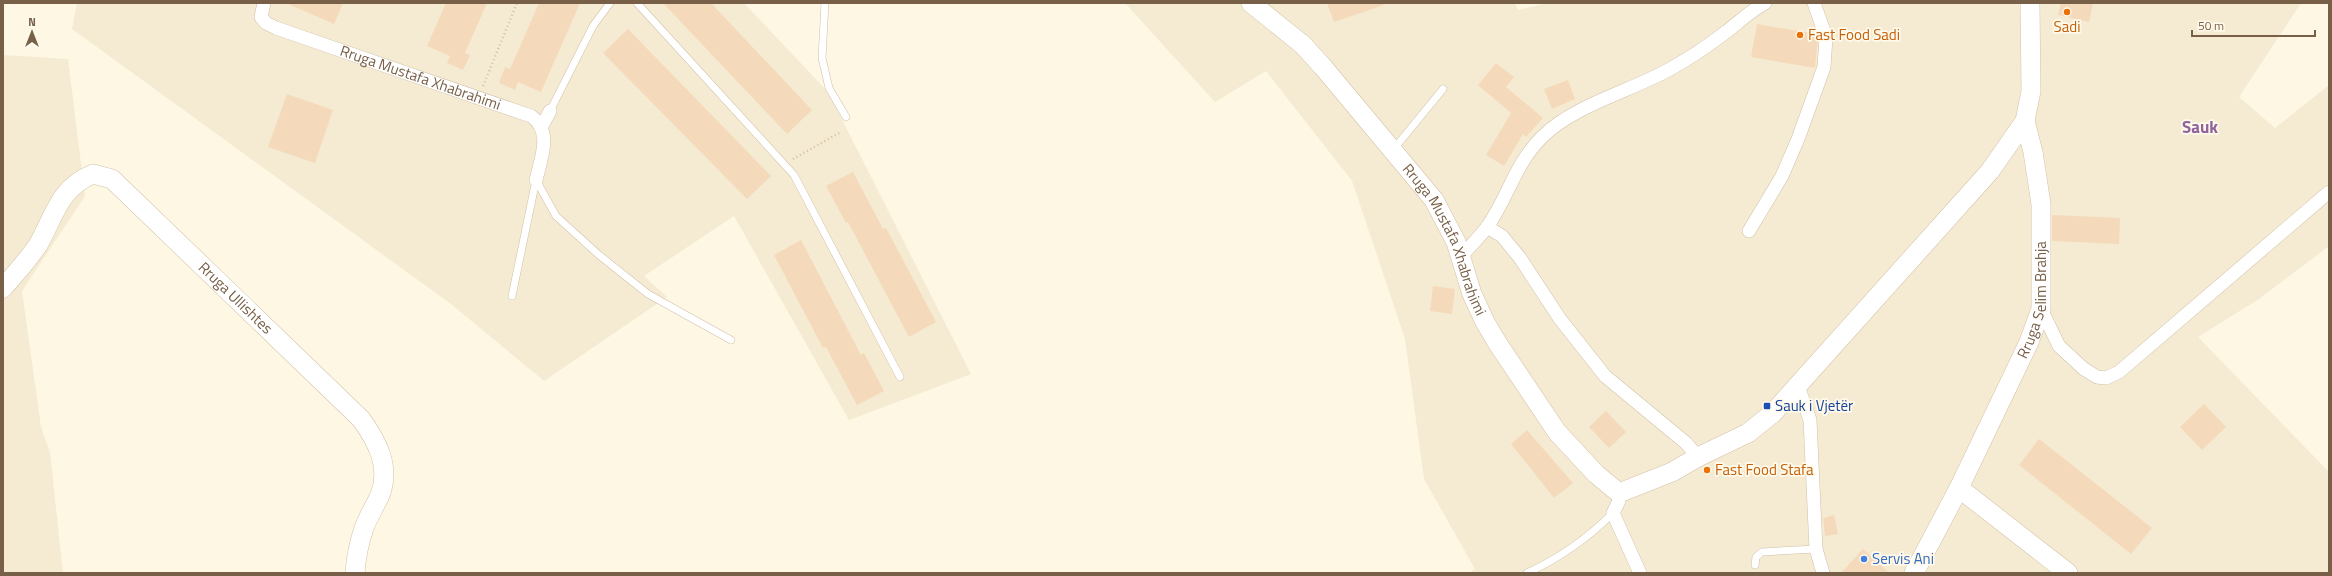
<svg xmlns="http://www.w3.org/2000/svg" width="2332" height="576" font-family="'Titillium Web',sans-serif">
<rect width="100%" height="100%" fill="#fdf7e4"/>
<g fill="#f5ebd2">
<polygon points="77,3 744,3 828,92 971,374 849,420 734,216 644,276 667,297 544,381 451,304 72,29"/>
<polygon points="1125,3 1515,3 1518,10 1547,3 2301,3 2239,97 2275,128 2329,85 2329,246 2259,299 2198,337 2329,472 2329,573 1469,573 1475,569 1424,479 1405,339 1352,181 1266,71 1215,102"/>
<polygon points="3,55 68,59 85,196 22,291 41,427 50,453 63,573 3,573"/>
</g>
<g fill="#f4daba">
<polygon points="286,3 343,3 334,24"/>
<polygon points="446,3 487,3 465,53 470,55 463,70 447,63 450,56 427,46"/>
<polygon points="539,3 580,3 541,92 518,82 515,90 499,83 505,67 510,69"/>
<polygon points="663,3 711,3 812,110 787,134"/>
<polygon points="1327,3 1383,3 1384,5 1334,22"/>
<polygon points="2061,3 2093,3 2089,22 2058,15"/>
<polygon points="1757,24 1816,34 1818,38 1815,68 1751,57"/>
<polygon points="628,29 771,176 747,199 603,53"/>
<polygon points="1496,63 1514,77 1506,87 1543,118 1526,137 1523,134 1504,166 1486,155 1511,113 1478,85"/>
<polygon points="1568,80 1575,99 1552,109 1544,89"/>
<polygon points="287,94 333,110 315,163 268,147"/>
<polygon points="853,172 883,229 886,228 936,322 909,337 848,222 846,223 826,186"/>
<polygon points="2052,215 2120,218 2119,244 2052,241"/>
<polygon points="801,240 861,355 864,353 884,391 857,405 826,347 823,348 774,255"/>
<polygon points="1433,286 1455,289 1452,314 1430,311"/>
<polygon points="2204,404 2226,427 2202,450 2180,427"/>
<polygon points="1606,411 1626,432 1609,448 1589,427"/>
<polygon points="1527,430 1573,483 1554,498 1511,444"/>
<polygon points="2039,439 2152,528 2131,554 2019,465"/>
<polygon points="1834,515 1838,534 1825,536 1823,518"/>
<polygon points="1863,549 1889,573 1841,573"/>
</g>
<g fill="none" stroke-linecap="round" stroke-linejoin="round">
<g stroke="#d0c0aa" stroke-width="8">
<g id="lane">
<polyline points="637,3 794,175 900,377"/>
<polyline points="825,3 822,58 829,88 846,117"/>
<polyline points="550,111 593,26 610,3"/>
<polyline points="1393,150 1443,89"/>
<polyline points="536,180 556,216 599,255 648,294 731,340"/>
<polyline points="512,296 536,180"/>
<polyline points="1755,565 1756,557 1762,552 1816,549"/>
<path d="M1527 573C1560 558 1587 539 1613 513"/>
</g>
</g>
<g stroke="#d0c0aa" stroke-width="14">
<g id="street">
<path id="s1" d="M264 3 261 17 266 23 276 28 531 116C553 131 541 158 536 180"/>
<polyline points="542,126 550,111"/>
<polyline points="1487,227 1502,236 1520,258 1560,319 1605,376 1686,443 1698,457"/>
<polyline points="1749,231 1782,176 1798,139 1824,67 1826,37 1814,3"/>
<path d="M1461 257C1469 247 1479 238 1487 227 1508 198 1514 165 1542 137 1574 105 1631 91 1670 69 1690 58 1709 45 1726 32 1739 22 1750 11 1765 3"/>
<polyline points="2041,309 2059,346 2084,369 2097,377 2106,378 2119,372 2329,192"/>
<polyline points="1798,386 1810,420 1816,549 1823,573"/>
<polyline points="1619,493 1619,501 1613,513 1640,573"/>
</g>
</g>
<g stroke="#d3c1a7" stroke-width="20">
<g id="secondary">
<path id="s2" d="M1251 3 1303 45 1323 67 1434 200 1456 242 1472 294 1485 322 1498 344 1557 432 1596 474 1619 493 1672 472 1698 457 1748 433 1773 413 1990 171 2025 121"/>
<path id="s3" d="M3 288C15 274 28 260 38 245 55 215 59 188 93 174L112 179 361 419C377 441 391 467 380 495 375 506 368 517 364 528 359 543 356 558 355 573"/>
<polyline points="1959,488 2068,573"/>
<path id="s4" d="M1914 573 1959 488 2029 342 2041 309V204L2033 152 2025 121 2031 91 2030 3"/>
</g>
</g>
<g stroke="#d9be9d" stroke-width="2.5" stroke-dasharray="1 3" stroke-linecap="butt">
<polyline points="483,86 517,3"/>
<polyline points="793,159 841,132"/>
</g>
<use href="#lane" stroke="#fff" stroke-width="7"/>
<use href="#street" stroke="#fff" stroke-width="13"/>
<use href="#secondary" stroke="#fff" stroke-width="19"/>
</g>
<g fill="#e8710a" stroke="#fffaec" stroke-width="1.5">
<circle cx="2067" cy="12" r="4"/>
<circle cx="1800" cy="35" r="4"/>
<circle cx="1707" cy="470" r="4"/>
</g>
<rect fill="#1a4fb4" stroke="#fffaec" stroke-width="1.5" x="1763" y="402" width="8" height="8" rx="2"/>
<circle fill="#3f7fe0" stroke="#fffaec" stroke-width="1.5" cx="1864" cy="559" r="4"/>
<g text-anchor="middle" stroke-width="3.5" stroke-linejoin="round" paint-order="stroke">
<g font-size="15" fill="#c56008" stroke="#fffaec" text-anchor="start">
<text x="2067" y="32" text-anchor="middle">Sadi</text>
<text x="1808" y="40">Fast Food Sadi</text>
<text x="1715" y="475">Fast Food Stafa</text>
</g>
<g font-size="15" fill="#786048" stroke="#fffaec">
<text dy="5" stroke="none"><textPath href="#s1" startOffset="186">Rruga Mustafa Xhabrahimi</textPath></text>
<text dy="5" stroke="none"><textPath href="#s2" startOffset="310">Rruga Mustafa Xhabrahimi</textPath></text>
<text dy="5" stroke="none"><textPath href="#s3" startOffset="339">Rruga Ullishtes</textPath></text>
<text dy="5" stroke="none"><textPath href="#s4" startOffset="301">Rruga Selim Brahja</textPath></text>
</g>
<g font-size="15" fill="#164399" stroke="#fffaec" text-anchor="start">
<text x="1775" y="411">Sauk i Vjetër</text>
</g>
<g font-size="15" fill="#366cbe" stroke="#fffaec" text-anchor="start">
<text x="1872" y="564">Servis Ani</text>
</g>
<g font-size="17" font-weight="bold" fill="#91639b" stroke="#fffaec">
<text x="2200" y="133">Sauk</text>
</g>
</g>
<rect width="2332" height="576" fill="none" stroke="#786048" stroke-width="8"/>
<g transform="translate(32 32)" stroke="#fffaec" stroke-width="3" paint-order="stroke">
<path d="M0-3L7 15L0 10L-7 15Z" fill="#786048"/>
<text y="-6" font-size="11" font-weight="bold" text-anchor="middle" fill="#786048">N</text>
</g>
<path d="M2192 30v6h123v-6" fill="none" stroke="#786048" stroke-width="2"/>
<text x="2198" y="30" font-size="12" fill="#786048" stroke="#fffaec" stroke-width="3" paint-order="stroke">50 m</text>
</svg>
